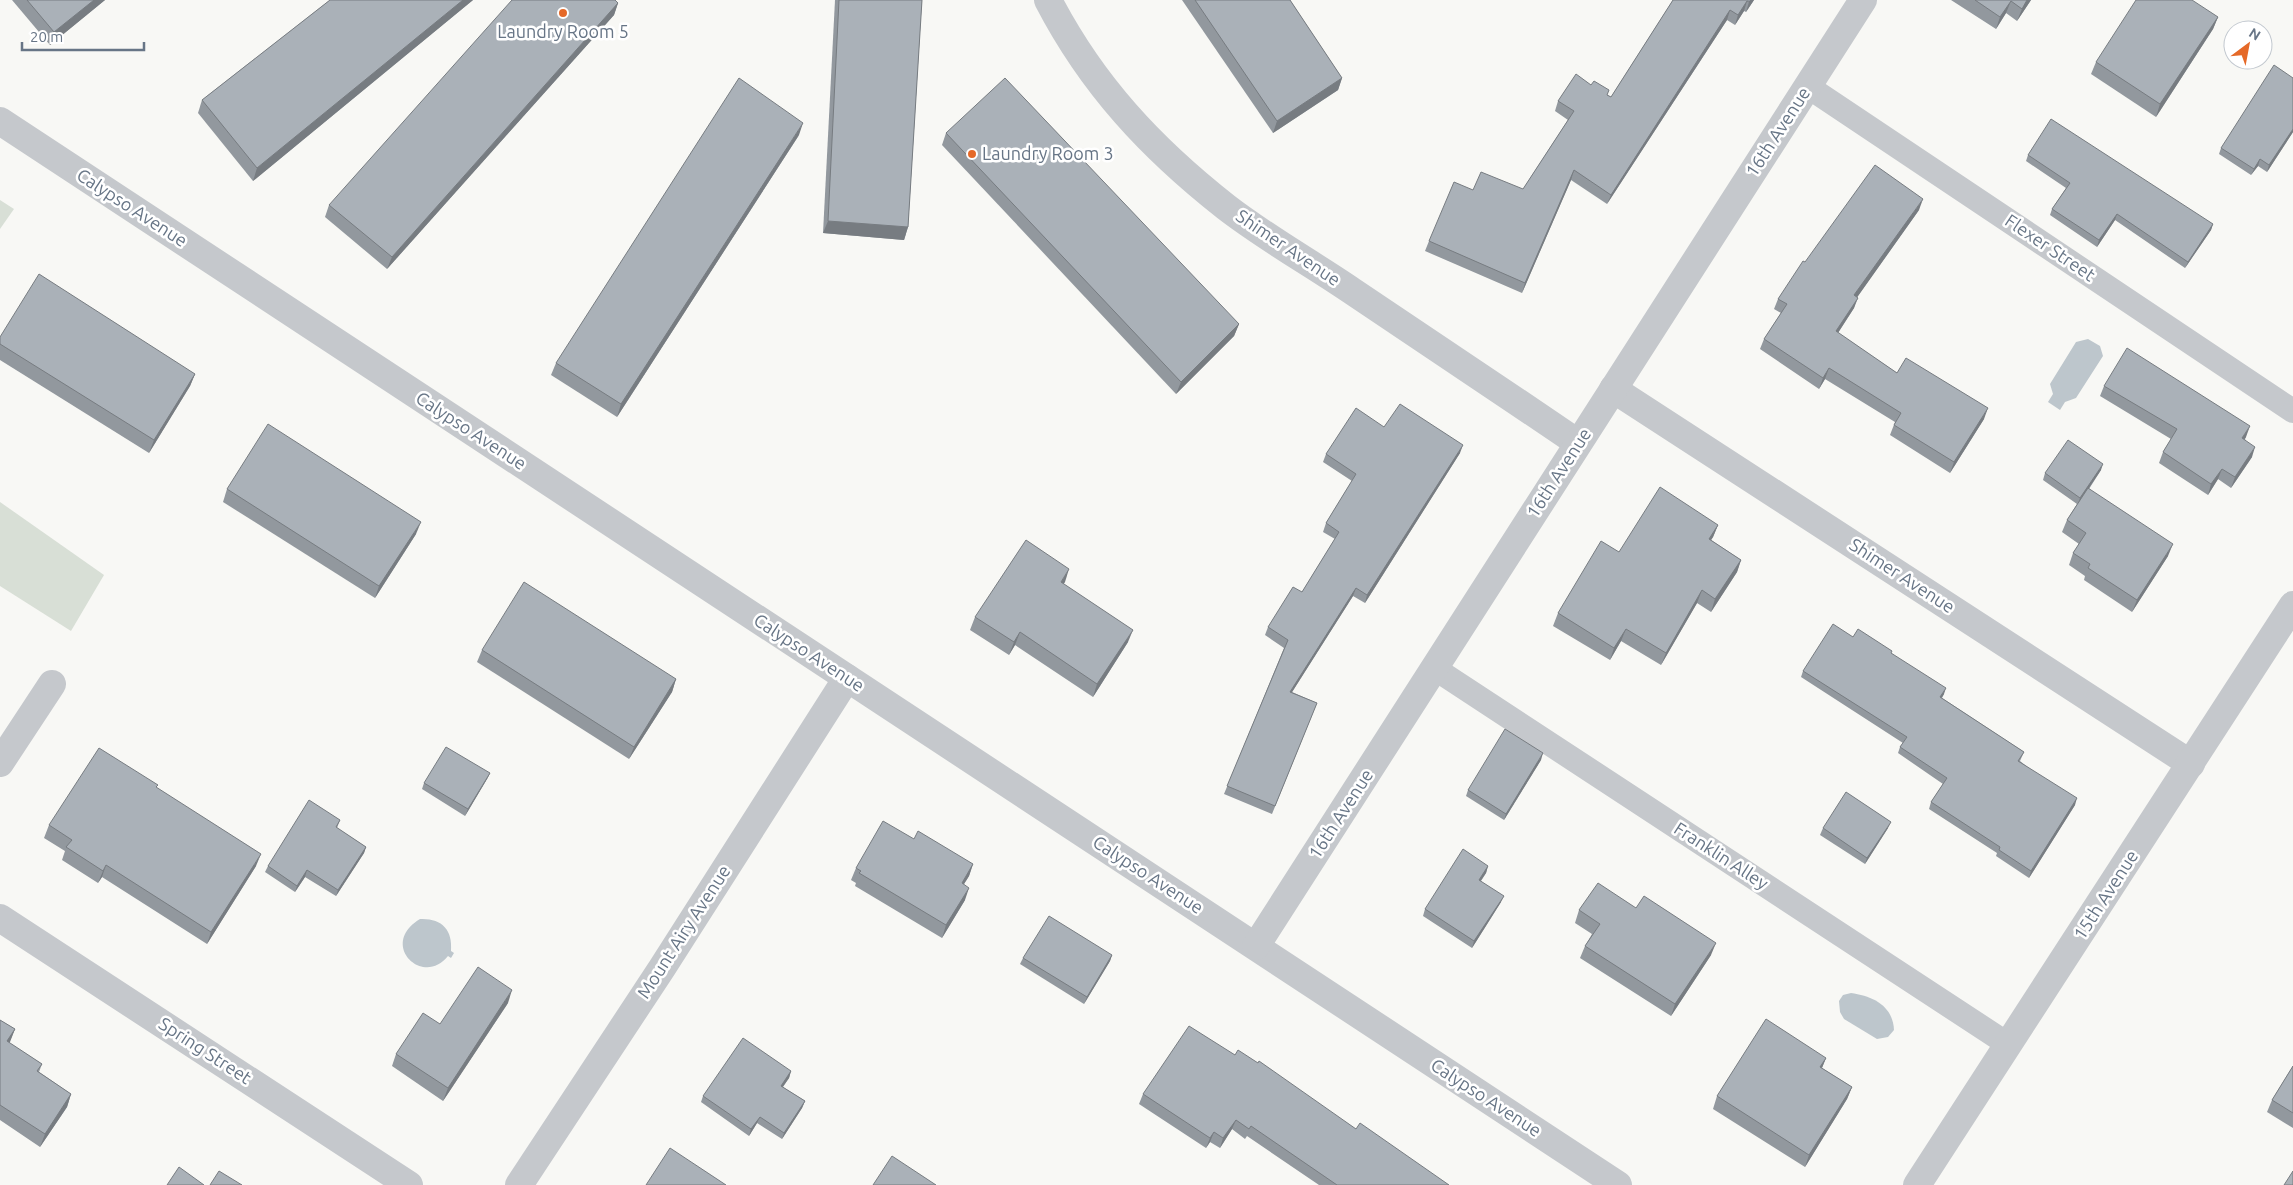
<svg xmlns="http://www.w3.org/2000/svg" width="2293" height="1185" font-family="Ubuntu,sans-serif">
<rect width="100%" height="100%" fill="#f8f8f5"/>
<g fill="#d8dfd6">
<polygon points="0,200 14,209 0,229"/>
<polygon points="0,502 104,575 71,631 0,586"/>
</g>
<g fill="#bdc6cc">
<polygon points="2088,339 2100,346 2103,356 2076,398 2065,402 2060,410 2048,402 2053,394 2050,384 2076,342"/>
<path d="M420 919C441 918 453 929 451 951L454 953 451 958 448 956C423 988 378 944 420 919Z"/>
<path d="M1851 993C1873 996 1893 1006 1894 1030L1888 1037 1877 1039 1844 1019 1840 1012 1839 1001 1843 995Z"/>
</g>
<g fill="none" stroke-linecap="round" stroke-linejoin="round">
<g stroke="#c5c8cc" stroke-width="24">
<polyline points="1807,86 2293,411"/>
<polyline points="1434,668 2009,1045"/>
</g>
<g stroke="#c5c8cc" stroke-width="28">
<path d="M1048 0C1092 85 1151 148 1226 207 1266 238 1311 263 1352 291 1428 342 1503 392 1578 443"/>
<polyline points="0,121 1618,1185"/>
<polyline points="1613,389 2191,764"/>
<polyline points="0,763 52,684"/>
<polyline points="0,918 409,1185"/>
<polyline points="1256,946 1863,0"/>
<polyline points="519,1185 662,968 847,678"/>
<polyline points="1917,1185 2293,605"/>
</g>
</g>
<g fill="#92989e">
<polygon points="12,0 105,0 50,45"/>
<polygon points="330,0 473,0 253,181 198,113 202,100"/>
<polygon points="835,0 922,0 908,227 904,240 823,233"/>
<polygon points="1182,0 1290,0 1342,78 1338,90 1273,133"/>
<polygon points="1673,0 1754,0 1746,12 1744,11 1735,25 1727,20 1607,204 1571,180 1522,293 1425,251 1429,241 1473,190 1523,189 1568,120 1555,111 1558,101 1591,85 1611,97"/>
<polygon points="1951,0 2031,0 2017,21 2006,13 1996,29"/>
<polygon points="618,3 614,15 387,269 325,217 329,205"/>
<polygon points="2218,17 2213,29 2156,117 2091,74 2096,62"/>
<polygon points="2293,132 2267,172 2258,166 2251,175 2219,154 2221,148"/>
<polygon points="946,133 1239,324 1234,336 1176,394 942,145"/>
<polygon points="799,135 617,417 551,375 556,363"/>
<polygon points="2028,155 2213,224 2211,230 2185,268 2115,220 2097,247 2050,215 2052,209 2066,188 2026,161"/>
<polygon points="1919,210 1857,297 1854,308 1838,333 1897,373 1984,419 1950,473 1890,435 1895,422 1825,379 1819,389 1760,349 1764,339 1781,313 1774,309 1778,299 1805,262"/>
<polygon points="0,337 195,374 190,386 149,453 0,360"/>
<polygon points="2104,386 2246,437 2245,439 2252,457 2231,488 2218,479 2208,495 2159,463 2163,452 2171,439 2100,396"/>
<polygon points="1384,427 1460,453 1365,603 1353,596 1292,692 1317,703 1272,814 1224,794 1284,648 1265,635 1268,627 1302,592 1335,539 1323,532 1326,523 1352,481 1323,462 1326,454"/>
<polygon points="2101,470 2089,489 2168,556 2132,612 2084,580 2085,576 2069,565 2073,553 2079,544 2062,532 2067,520 2077,504 2043,480 2045,473"/>
<polygon points="227,489 416,534 375,598 223,502"/>
<polygon points="1718,525 1713,537 1711,540 1741,560 1737,572 1711,612 1697,603 1661,665 1621,641 1610,660 1553,626 1558,613 1619,552"/>
<polygon points="1065,582 1063,584 1128,642 1093,697 1015,645 1009,655 970,630 975,617"/>
<polygon points="1853,637 1891,653 1944,694 1942,698 2024,752 2020,761 2075,805 2029,878 1996,856 1997,853 1929,809 1931,802 1943,784 1898,753 1900,747 1903,743 1801,677 1803,671"/>
<polygon points="482,650 676,679 672,692 629,759 477,662"/>
<polygon points="1541,760 1504,820 1466,796 1468,790"/>
<polygon points="490,773 487,779 465,816 422,789 424,783"/>
<polygon points="157,788 256,866 207,944 102,877 98,883 62,860 65,851 44,838 49,825"/>
<polygon points="340,820 337,828 366,847 364,853 336,896 305,877 295,892 265,872 268,866"/>
<polygon points="1823,828 1888,828 1865,864 1820,835"/>
<polygon points="914,839 973,864 969,876 964,884 965,900 942,938 855,886 856,883 851,880 856,868"/>
<polygon points="1488,866 1486,873 1481,881 1501,902 1472,948 1423,916 1425,909"/>
<polygon points="1636,908 1711,955 1671,1016 1580,958 1585,946 1592,934 1575,923 1579,910"/>
<polygon points="1112,955 1110,961 1084,1004 1020,964 1023,958"/>
<polygon points="508,1003 443,1101 392,1066 396,1054 440,1024"/>
<polygon points="0,1020 15,1029 9,1043 42,1064 39,1072 71,1094 67,1107 40,1147 0,1120"/>
<polygon points="1235,1055 1356,1129 1449,1185 1319,1185 1247,1136 1245,1139 1232,1129 1220,1148 1210,1142 1206,1148 1139,1104 1143,1094"/>
<polygon points="1826,1058 1822,1068 1852,1087 1847,1099 1805,1167 1713,1109 1717,1096"/>
<polygon points="2293,1066 2293,1128 2267,1112 2272,1100"/>
<polygon points="791,1071 789,1078 783,1087 805,1101 802,1108 782,1139 757,1123 749,1136 701,1102 703,1096"/>
</g>
<g fill="#777c81">
<polygon points="94,0 105,0 50,45 54,32"/>
<polygon points="463,0 473,0 253,181 257,168"/>
<polygon points="1751,0 1754,0 1746,12 1749,2"/>
<polygon points="2027,0 2031,0 2017,21 2022,9"/>
<polygon points="1747,1 1744,11 1735,25 1738,15"/>
<polygon points="2011,1 2006,13 1996,29 2000,17"/>
<polygon points="618,3 614,15 387,269 392,257"/>
<polygon points="1730,10 1727,20 1607,204 1611,195"/>
<polygon points="2218,17 2213,29 2156,117 2160,104"/>
<polygon points="1342,78 1338,90 1273,133 1277,121"/>
<polygon points="803,123 799,135 617,417 621,404"/>
<polygon points="2293,129 2293,132 2267,172 2269,165"/>
<polygon points="2260,159 2258,166 2251,175 2254,169"/>
<polygon points="1574,170 1571,180 1522,293 1525,283"/>
<polygon points="1923,199 1919,210 1851,306 1854,295"/>
<polygon points="2117,214 2115,220 2097,247 2099,240"/>
<polygon points="828,221 908,227 904,240 823,233"/>
<polygon points="2213,224 2211,230 2185,268 2188,262"/>
<polygon points="1858,298 1854,308 1832,342 1836,331"/>
<polygon points="1239,324 1234,336 1176,394 1181,382"/>
<polygon points="1829,368 1825,379 1819,389 1823,378"/>
<polygon points="195,374 190,386 149,453 154,440"/>
<polygon points="1988,408 1984,419 1950,473 1954,462"/>
<polygon points="2250,426 2246,437 2238,448 2242,438"/>
<polygon points="1463,445 1460,453 1365,603 1367,595"/>
<polygon points="2255,447 2252,457 2231,488 2235,477"/>
<polygon points="2103,464 2101,470 2078,504 2080,498"/>
<polygon points="2222,469 2218,479 2208,495 2211,484"/>
<polygon points="421,522 416,534 375,598 379,586"/>
<polygon points="1718,525 1713,537 1704,551 1709,539"/>
<polygon points="2173,544 2168,556 2132,612 2137,600"/>
<polygon points="1741,560 1737,572 1711,612 1715,599"/>
<polygon points="1069,569 1065,582 1056,595 1061,582"/>
<polygon points="1356,588 1353,596 1287,700 1290,692"/>
<polygon points="1702,590 1697,603 1661,665 1666,653"/>
<polygon points="1626,629 1621,641 1610,660 1614,648"/>
<polygon points="1133,630 1128,642 1093,697 1097,684"/>
<polygon points="1020,632 1015,645 1009,655 1014,642"/>
<polygon points="676,679 672,692 629,759 634,747"/>
<polygon points="1946,688 1944,694 1938,703 1940,697"/>
<polygon points="1543,753 1541,760 1504,820 1506,814"/>
<polygon points="490,773 487,779 465,816 468,809"/>
<polygon points="2077,798 2075,805 2029,878 2031,871"/>
<polygon points="1891,822 1888,828 1865,864 1867,858"/>
<polygon points="366,847 364,853 336,896 338,890"/>
<polygon points="261,854 256,866 207,944 211,932"/>
<polygon points="973,864 969,876 957,895 962,883"/>
<polygon points="106,865 102,877 98,883 103,871"/>
<polygon points="1488,866 1486,873 1477,886 1479,880"/>
<polygon points="307,870 305,877 295,892 297,886"/>
<polygon points="969,888 965,900 942,938 946,925"/>
<polygon points="1504,896 1501,902 1472,948 1474,941"/>
<polygon points="1716,943 1711,955 1671,1016 1675,1004"/>
<polygon points="1112,955 1110,961 1084,1004 1087,997"/>
<polygon points="512,990 508,1003 443,1101 448,1088"/>
<polygon points="15,1029 10,1042 2,1053 7,1041"/>
<polygon points="1826,1058 1821,1070 1820,1067"/>
<polygon points="791,1071 789,1078 779,1092 781,1086"/>
<polygon points="1852,1087 1847,1099 1805,1167 1809,1155"/>
<polygon points="71,1094 67,1107 40,1147 45,1134"/>
<polygon points="805,1101 802,1108 782,1139 784,1133"/>
<polygon points="760,1117 757,1123 749,1136 751,1129"/>
<polygon points="1236,1120 1232,1129 1220,1148 1223,1138"/>
<polygon points="1214,1132 1210,1142 1206,1148 1210,1138"/>
</g>
<g fill="#aab1b8" stroke="#777c81">
<polygon points="27,0 94,0 54,32"/>
<polygon points="330,0 463,0 257,168 202,100"/>
<polygon points="512,0 615,0 618,3 392,257 329,205"/>
<polygon points="839,0 922,0 908,227 828,221"/>
<polygon points="1195,0 1290,0 1342,78 1277,121"/>
<polygon points="1673,0 1751,0 1749,2 1747,1 1738,15 1730,10 1611,195 1574,170 1525,283 1429,241 1454,182 1473,190 1481,172 1523,189 1574,111 1558,101 1576,74 1591,85 1594,81 1609,90 1607,95 1611,97"/>
<polygon points="1975,0 2027,0 2022,9 2011,1 2000,17"/>
<polygon points="2136,0 2192,0 2218,17 2160,104 2096,62"/>
<polygon points="2274,65 2293,78 2293,129 2269,165 2260,159 2254,169 2221,148"/>
<polygon points="739,78 803,123 621,404 556,363"/>
<polygon points="1005,78 1239,324 1181,382 946,133"/>
<polygon points="2051,119 2213,224 2188,262 2117,214 2099,240 2052,209 2070,183 2028,155"/>
<polygon points="1875,165 1923,199 1854,295 1858,298 1836,331 1897,373 1906,358 1988,408 1954,462 1894,425 1901,413 1829,368 1823,378 1764,339 1787,304 1778,299 1803,261 1805,262"/>
<polygon points="39,274 195,374 154,440 0,344 0,337"/>
<polygon points="2127,348 2250,426 2242,438 2255,447 2235,477 2222,469 2211,484 2163,452 2177,429 2104,386"/>
<polygon points="1400,404 1463,445 1367,595 1356,588 1290,692 1317,703 1275,806 1227,786 1288,640 1268,627 1293,587 1302,592 1339,532 1326,523 1356,474 1326,454 1356,408 1384,427"/>
<polygon points="268,424 421,522 379,586 227,489"/>
<polygon points="2068,440 2103,464 2080,498 2045,473"/>
<polygon points="1660,487 1718,525 1709,539 1741,560 1715,599 1702,590 1666,653 1626,629 1614,648 1558,613 1601,541 1619,552"/>
<polygon points="2088,488 2173,544 2137,600 2088,568 2090,564 2073,553 2086,533 2067,520"/>
<polygon points="1026,540 1069,569 1061,582 1133,630 1097,684 1020,632 1014,642 975,617"/>
<polygon points="524,582 676,679 634,747 482,650"/>
<polygon points="1833,624 1853,637 1858,629 1892,651 1891,653 1946,688 1940,697 2024,752 2018,761 2077,798 2031,871 1999,850 2000,847 1931,802 1947,778 1900,747 1907,737 1803,671"/>
<polygon points="1505,729 1543,753 1506,814 1468,790"/>
<polygon points="446,747 490,773 468,809 424,783"/>
<polygon points="99,748 158,785 156,787 261,854 211,932 106,865 103,871 66,847 72,840 49,825"/>
<polygon points="1846,792 1891,822 1867,858 1823,828"/>
<polygon points="309,800 340,820 336,827 366,847 338,890 307,870 297,886 268,866"/>
<polygon points="883,821 914,839 918,831 973,864 962,883 969,888 946,925 859,873 861,871 856,868"/>
<polygon points="1463,849 1488,866 1479,880 1504,896 1474,941 1425,909"/>
<polygon points="1598,883 1636,908 1644,896 1716,943 1675,1004 1585,946 1600,924 1579,910"/>
<polygon points="1049,916 1112,955 1087,997 1023,958"/>
<polygon points="478,967 512,990 448,1088 396,1054 423,1013 440,1024"/>
<polygon points="1766,1019 1826,1058 1820,1067 1852,1087 1809,1155 1717,1096"/>
<polygon points="0,1020 15,1029 7,1041 42,1064 37,1071 71,1094 45,1134 0,1105"/>
<polygon points="1189,1026 1235,1055 1238,1050 1258,1063 1259,1061 1356,1129 1360,1123 1449,1185 1337,1185 1251,1126 1249,1129 1236,1120 1223,1138 1214,1132 1210,1138 1143,1094"/>
<polygon points="743,1038 791,1071 781,1086 805,1101 784,1133 760,1117 751,1129 703,1096"/>
<polygon points="2293,1066 2293,1113 2272,1100"/>
<polygon points="670,1148 726,1185 646,1185"/>
<polygon points="892,1156 936,1185 873,1185"/>
<polygon points="179,1167 204,1185 167,1185"/>
<polygon points="219,1171 242,1185 210,1185"/>
<polygon points="2293,1171 2293,1185 2284,1185"/>
</g>
<g fill="#e56928" stroke="#fff" stroke-width="2">
<circle cx="563" cy="13" r="5"/>
<circle cx="972" cy="154" r="5"/>
</g>
<g text-anchor="middle" stroke-width="5" stroke-linejoin="round" paint-order="stroke">
<g font-size="18" fill="#677586" stroke="#fff">
<text x="563" y="38">Laundry Room 5</text>
<text x="982" y="160" text-anchor="start">Laundry Room 3</text>
</g>
<g font-size="18" fill="#677586" stroke="#fff">
<text transform="translate(1778 132) rotate(-57)" y="6">16th Avenue</text>
<text transform="translate(132 208) rotate(33)" y="6">Calypso Avenue</text>
<text transform="translate(1288 248) rotate(34)" y="6">Shimer Avenue</text>
<text transform="translate(2050 248) rotate(34)" y="6">Flexer Street</text>
<text transform="translate(471 431) rotate(33)" y="6">Calypso Avenue</text>
<text transform="translate(1559 473) rotate(-57)" y="6">16th Avenue</text>
<text transform="translate(1902 576) rotate(33)" y="6">Shimer Avenue</text>
<text transform="translate(809 653) rotate(33)" y="6">Calypso Avenue</text>
<text transform="translate(1341 814) rotate(-57)" y="6">16th Avenue</text>
<text transform="translate(1721 856) rotate(33)" y="6">Franklin Alley</text>
<text transform="translate(1148 875) rotate(33)" y="6">Calypso Avenue</text>
<text transform="translate(2106 895) rotate(-57)" y="6">15th Avenue</text>
<text transform="translate(684 932) rotate(-57)" y="6">Mount Airy Avenue</text>
<text transform="translate(205 1051) rotate(33)" y="6">Spring Street</text>
<text transform="translate(1486 1098) rotate(33)" y="6">Calypso Avenue</text>
</g>
</g>
<g transform="translate(2248 45) rotate(32)"><circle r="24" fill="#ffffff" stroke="#c2c8cf"/>
<path d="M0-4L9 19L0 12L-9 19Z" fill="#e56928"/>
<text y="-8" font-size="14" font-weight="bold" text-anchor="middle" fill="#677586">N</text>
</g>
<path d="M22 42v8h122v-8" fill="none" stroke="#677586" stroke-width="2.5"/>
<text x="30" y="42" font-size="15" fill="#677586" stroke="#ffffff" stroke-width="4" paint-order="stroke">20 m</text>
</svg>
